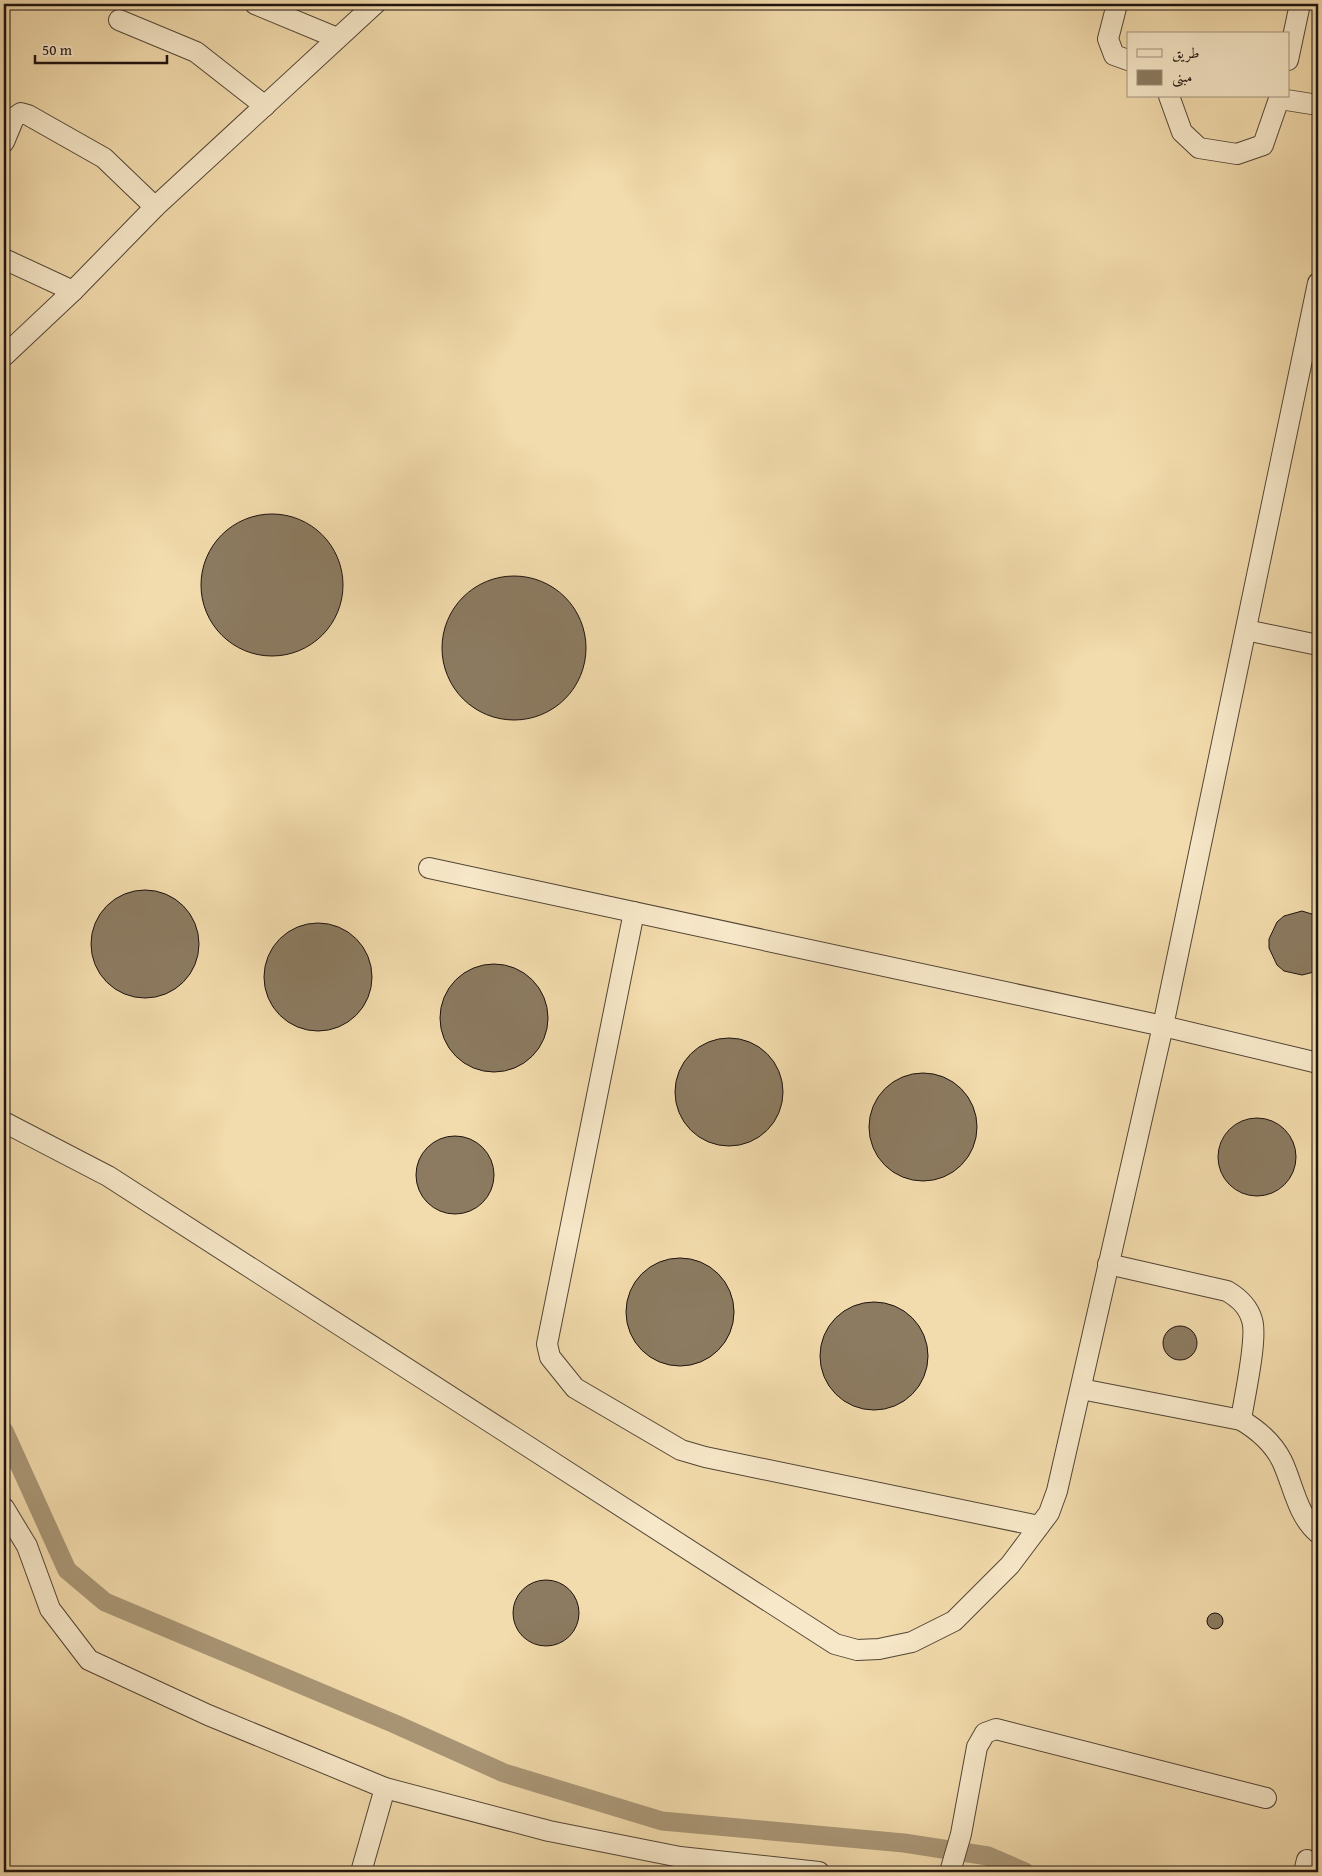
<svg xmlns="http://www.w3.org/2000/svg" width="1322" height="1876" font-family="'Gentium Book Plus',Amiri,serif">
<rect width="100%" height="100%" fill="#f2dbac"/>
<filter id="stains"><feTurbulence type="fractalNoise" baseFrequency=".004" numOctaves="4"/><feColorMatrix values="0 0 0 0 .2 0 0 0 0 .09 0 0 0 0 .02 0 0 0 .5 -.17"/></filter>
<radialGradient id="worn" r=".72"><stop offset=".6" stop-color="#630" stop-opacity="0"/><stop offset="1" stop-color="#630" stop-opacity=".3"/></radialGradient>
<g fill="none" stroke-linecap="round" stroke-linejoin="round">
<polyline stroke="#aa9777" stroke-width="19" points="4,1431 67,1570 105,1602 395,1724 504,1773 662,1821 904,1843 988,1856 1025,1872"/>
</g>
<g fill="#8c7b61" stroke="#1e130f">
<circle cx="272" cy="585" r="71"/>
<circle cx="514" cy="648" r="72"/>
<circle cx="145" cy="944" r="54"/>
<polygon points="1302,911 1318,916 1318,971 1302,975 1284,971 1277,965 1269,948 1269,939 1277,922 1284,916"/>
<circle cx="318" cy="977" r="54"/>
<circle cx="494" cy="1018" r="54"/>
<circle cx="729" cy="1092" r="54"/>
<circle cx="923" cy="1127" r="54"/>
<circle cx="1257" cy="1157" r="39"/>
<circle cx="455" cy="1175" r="39"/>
<circle cx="680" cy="1312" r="54"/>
<circle cx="874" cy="1356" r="54"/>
<circle cx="1180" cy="1343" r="17"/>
<circle cx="546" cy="1613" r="33"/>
<circle cx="1215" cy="1621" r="8"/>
</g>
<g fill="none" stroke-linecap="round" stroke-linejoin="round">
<g stroke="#534536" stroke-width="22">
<g id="minor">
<polyline points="255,4 337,38"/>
<polyline points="1117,4 1108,39 1114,55 1128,60"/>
<polyline points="119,20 196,52 265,106"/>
<polyline points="1288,60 1300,4"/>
<polyline points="1169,96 1182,132 1199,148 1237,154 1263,145 1280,96"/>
<polyline points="1280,99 1318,105"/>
<polyline points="4,142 14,118 21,113 28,115 104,158 155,207"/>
<polyline points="4,259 73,291"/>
<polyline points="4,356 73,291 155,207 375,4"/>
<polyline points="1246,630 1318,645"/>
<polyline points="429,868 1163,1026 1318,1063"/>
<polyline points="634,912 547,1344 550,1357 575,1388 681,1450 705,1457 1039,1526"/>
<polyline points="4,1122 108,1176 835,1644 857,1650 879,1649 912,1642 954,1621 1010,1565 1049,1513 1057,1491 1163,1026 1318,283"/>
<path d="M1108 1264 1227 1291C1239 1298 1248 1306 1252 1320 1258 1338 1244 1398 1241 1420"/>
<path d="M1081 1389 1241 1420C1258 1430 1273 1443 1282 1461 1293 1484 1297 1515 1318 1533"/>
<polyline points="4,1508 27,1546 50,1609 89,1660 208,1715 385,1788 549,1831 680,1857 819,1872"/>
<polyline points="361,1872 385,1788"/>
<polyline points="950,1872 961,1834 977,1747 985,1733 996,1729 1266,1798"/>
<polyline points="1304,1872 1307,1860"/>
</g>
</g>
<use href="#minor" stroke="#f7e8c9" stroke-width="20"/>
</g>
<rect width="1322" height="1876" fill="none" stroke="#f2dbac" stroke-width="20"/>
<rect x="5" y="5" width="1312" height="1866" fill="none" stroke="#1e130f" stroke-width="2.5"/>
<rect x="10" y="10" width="1302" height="1856" fill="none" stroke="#1e130f"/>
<rect x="1127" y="32" width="162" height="65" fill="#f7e8c9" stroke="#a0937f"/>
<rect x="1137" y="49" width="25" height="8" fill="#f7e8c9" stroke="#a0937f"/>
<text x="1172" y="58" font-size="15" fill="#1e130f">طريق</text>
<rect x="1137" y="70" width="25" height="15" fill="#8c7b61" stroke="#a0937f"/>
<text x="1172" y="82" font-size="15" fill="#1e130f">مبنى</text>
<path d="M35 55v8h132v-8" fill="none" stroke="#1e130f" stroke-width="2.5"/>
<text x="42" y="55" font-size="15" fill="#1e130f" stroke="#f7e8c9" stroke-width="4" paint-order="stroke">50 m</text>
<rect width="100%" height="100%" filter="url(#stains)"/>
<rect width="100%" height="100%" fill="url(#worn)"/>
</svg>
